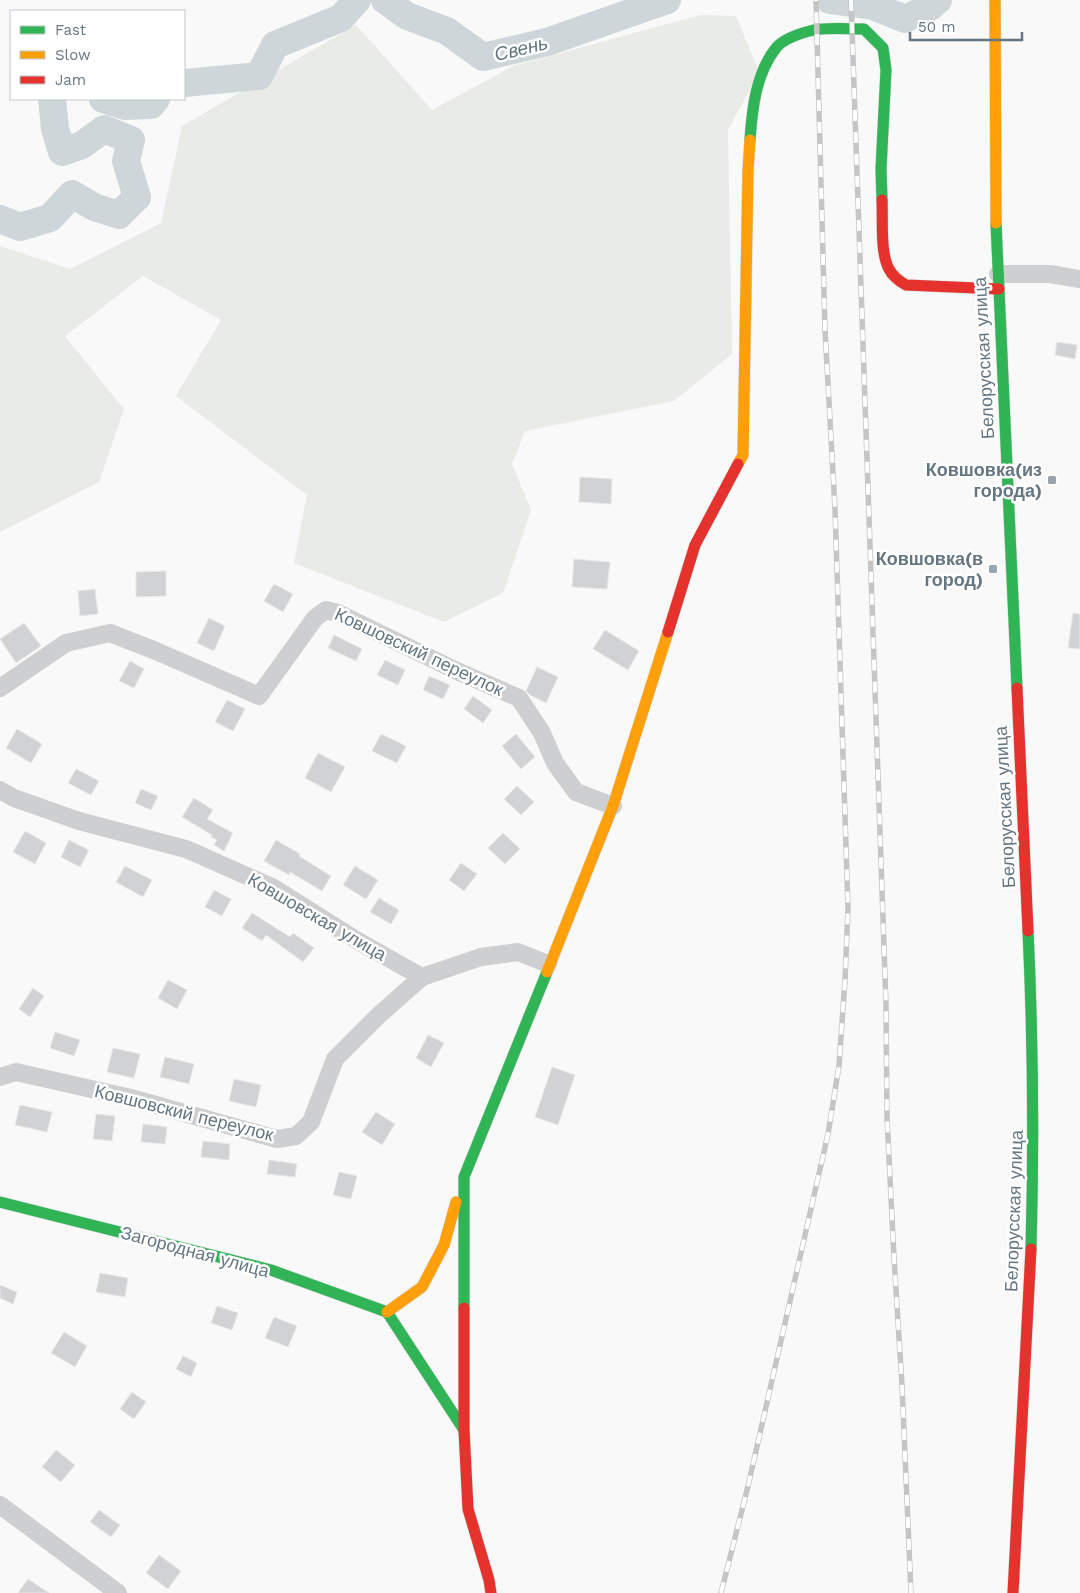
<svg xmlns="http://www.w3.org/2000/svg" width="1080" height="1593" font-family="'Work Sans',sans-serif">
<rect width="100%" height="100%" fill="#f9f9f9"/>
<polygon fill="#e8ebe6" points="700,15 736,16 759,72 728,130 732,354 674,401 525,431 512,464 531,510 503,593 444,622 294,563 307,495 176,396 221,320 143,276 65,336 124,409 99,482 0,532 0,246 70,269 161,223 182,126 356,25 432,110 513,66"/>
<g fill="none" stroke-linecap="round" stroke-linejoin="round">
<g stroke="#ced6d9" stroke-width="28">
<polyline points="385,0 407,16 447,31 483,57 547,42 667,0"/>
<polyline points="830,0 873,6 905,19 930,7 938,0"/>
<polyline points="184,83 259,76 275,45 341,18 357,0"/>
<polyline points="103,99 125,106 151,105 156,99"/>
<polyline points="0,219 20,227 50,218 72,194 94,207 119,215 137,197 126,161 131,140 104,129 82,145 62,152 55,129 52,99"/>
</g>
</g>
<g fill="#d0d2d3" stroke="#e8e8e8">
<polygon points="1057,342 1077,345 1075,359 1055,355"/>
<polygon points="580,477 612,479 611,504 579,502"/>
<polygon points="574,559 610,562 607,589 572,587"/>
<polygon points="166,571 166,596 136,597 136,572"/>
<polygon points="274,584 293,594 283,612 264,601"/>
<polygon points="95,589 98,614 80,616 78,591"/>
<polygon points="1073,613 1080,614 1080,649 1068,648"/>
<polygon points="209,618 225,626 214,651 197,643"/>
<polygon points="24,623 41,646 16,663 0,639"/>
<polygon points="605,630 639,651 628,670 593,649"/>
<polygon points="334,635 362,649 356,661 328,648"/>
<polygon points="385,660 405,670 398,685 377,675"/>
<polygon points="130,661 144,669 134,688 119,681"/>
<polygon points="537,667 558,677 546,703 530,695 526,691"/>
<polygon points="429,676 450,685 443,699 423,690"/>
<polygon points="473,696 492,710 483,723 464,709"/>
<polygon points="227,700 245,709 233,731 215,722"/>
<polygon points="17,729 42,744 31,763 6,748"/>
<polygon points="381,734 406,746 397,763 372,751"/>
<polygon points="516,734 535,757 521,769 502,746"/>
<polygon points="318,753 345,767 331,792 305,778"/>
<polygon points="76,769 99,781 91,795 68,783"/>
<polygon points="517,786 534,802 521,815 504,799"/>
<polygon points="141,789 158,796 151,810 135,803"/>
<polygon points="194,798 213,810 207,819 233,833 224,851 214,845 217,840 211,837 212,835 182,817"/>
<polygon points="25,831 46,843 35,864 13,852"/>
<polygon points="503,833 520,849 505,864 488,848"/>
<polygon points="69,840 89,850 80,867 61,857"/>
<polygon points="276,840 300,854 299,856 331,876 322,891 290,872 289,875 264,861"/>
<polygon points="461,863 477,874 464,891 449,880"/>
<polygon points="125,866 152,880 143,897 116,882"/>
<polygon points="355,866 378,880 366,899 343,885"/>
<polygon points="214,890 231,899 222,916 205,907"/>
<polygon points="379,898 399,910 391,924 370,912"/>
<polygon points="252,913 290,937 293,933 314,948 303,962 266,935 262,941 242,928"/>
<polygon points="168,980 187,990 177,1009 158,998"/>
<polygon points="33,988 44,996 30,1017 19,1009"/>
<polygon points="55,1032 80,1040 74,1056 50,1048"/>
<polygon points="428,1035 444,1043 431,1067 416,1058"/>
<polygon points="113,1048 140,1054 134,1078 107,1072"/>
<polygon points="165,1057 194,1064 189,1084 160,1077"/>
<polygon points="552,1067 575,1075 558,1125 535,1117"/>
<polygon points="234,1079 261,1085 256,1107 229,1101"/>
<polygon points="20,1105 52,1112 47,1132 15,1125"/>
<polygon points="376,1112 395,1124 382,1145 362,1132"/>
<polygon points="96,1114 115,1116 112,1141 93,1139"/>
<polygon points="143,1124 167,1127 165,1144 141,1142"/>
<polygon points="203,1141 230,1144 229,1160 201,1157"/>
<polygon points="269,1160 297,1164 295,1177 267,1174"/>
<polygon points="339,1172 357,1176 351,1199 333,1195"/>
<polygon points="100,1273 128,1278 125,1297 96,1292"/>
<polygon points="0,1285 17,1292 13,1304 0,1298"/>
<polygon points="217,1306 238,1313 232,1330 211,1323"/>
<polygon points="274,1317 297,1326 288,1347 265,1338"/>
<polygon points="64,1332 87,1346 75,1367 51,1353"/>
<polygon points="183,1356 197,1363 191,1377 176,1369"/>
<polygon points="132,1392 146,1402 134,1419 120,1409"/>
<polygon points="56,1450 75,1465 61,1482 42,1467"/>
<polygon points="99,1510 120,1525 111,1537 90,1522"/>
<polygon points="159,1555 181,1571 168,1589 146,1573"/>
<polygon points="28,1579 49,1593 18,1593"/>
</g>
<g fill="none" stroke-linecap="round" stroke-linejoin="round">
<g stroke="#d5d6d7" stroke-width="12">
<g id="fast">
<path d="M750 140C752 109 756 73 776 48 784 38 801 33 814 30 829 27 848 29 864 29L883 48 886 70 881 169 882 200"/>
<polyline points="996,223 1017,688"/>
<path d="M1028 931C1033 1037 1034 1143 1031 1249"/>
<polyline points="0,1202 271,1270 387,1312"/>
<polyline points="464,1308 464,1177 547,972"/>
<polyline points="387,1312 464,1430"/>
</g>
</g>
<g stroke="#d5d6d7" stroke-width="12">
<g id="slow">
<polyline points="995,0 996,223"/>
<polyline points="738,464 743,455 748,171 750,140"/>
<polyline points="547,972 613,806 668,632"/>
<polyline points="387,1312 422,1287 444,1245 456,1202"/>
</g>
</g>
<g stroke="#d5d6d7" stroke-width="12">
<g id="jam">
<path d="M882 200C883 219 880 253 889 269 893 277 899 281 906 285L999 289"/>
<polyline points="668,632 695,545 738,464"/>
<polyline points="1017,688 1028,931"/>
<polyline points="464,1308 464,1430 468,1509 489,1580 491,1593"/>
<polyline points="1013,1593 1031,1249"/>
</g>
</g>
<g stroke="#cecfd0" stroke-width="18">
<polyline points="998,274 1050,274 1080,279"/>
<polyline points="0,688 66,643 110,633 156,651 259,696 315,618 326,610 338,613 457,671 519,698 542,733 555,763 576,792 613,806"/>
<polyline points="0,790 14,798 79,821 186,849 274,888 358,941 422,977 481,957 518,952 548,964"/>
<polyline points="0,1077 16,1072 131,1098 277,1139 296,1136 311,1122 335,1059 379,1015 422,977"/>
<polyline points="0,1505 118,1593"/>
</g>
<use href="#fast" stroke="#30b455" stroke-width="11"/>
<use href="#slow" stroke="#ff9f0a" stroke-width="11"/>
<use href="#jam" stroke="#e5322d" stroke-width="11"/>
<g stroke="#c3c5c6" stroke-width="5.5">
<g id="rail">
<polyline points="851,0 886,1005 887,1117 894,1258 902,1385 911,1593"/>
<polyline points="721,1593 748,1486 828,1134 839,1066 845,980 848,908 835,509 825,330 816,0"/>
</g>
</g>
<use href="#rail" stroke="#fff" stroke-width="4" stroke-dasharray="11" stroke-linecap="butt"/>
</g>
<g fill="#99a4ac" stroke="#fff" stroke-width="2">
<rect x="1047" y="475" width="10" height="10" rx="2.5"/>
<rect x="988" y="564" width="10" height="10" rx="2.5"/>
</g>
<g text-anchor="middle" stroke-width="5" stroke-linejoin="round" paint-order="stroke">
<g font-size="18" fill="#657683" stroke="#fff">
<text transform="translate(984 358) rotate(-93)" y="6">Белорусская улица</text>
<text transform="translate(419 652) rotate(25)" y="6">Ковшовский переулок</text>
<text transform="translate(1005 807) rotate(-93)" y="6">Белорусская улица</text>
<text transform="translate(317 917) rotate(30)" y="6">Ковшовская улица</text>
<text transform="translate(184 1113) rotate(14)" y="6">Ковшовский переулок</text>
<text transform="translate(1014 1211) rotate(-88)" y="6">Белорусская улица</text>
<text transform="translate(195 1252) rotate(15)" y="6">Загородная улица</text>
</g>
<g font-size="18" font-weight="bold" fill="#657683" stroke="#fff" text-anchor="end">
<text x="1042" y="476">Ковшовка(из<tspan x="1042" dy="21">города)</tspan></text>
<text x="983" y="565">Ковшовка(в<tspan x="983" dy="21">город)</tspan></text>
</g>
<g font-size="19" font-style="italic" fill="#60757c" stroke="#fff">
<text transform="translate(521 48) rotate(-14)" y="7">Свень</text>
</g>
</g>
<rect x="10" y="10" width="175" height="90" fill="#ffffff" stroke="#c1c8cd"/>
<rect x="20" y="26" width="25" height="8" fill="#30b455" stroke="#c1c8cd"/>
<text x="55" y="35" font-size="15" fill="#657683">Fast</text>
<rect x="20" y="51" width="25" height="8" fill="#ff9f0a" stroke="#c1c8cd"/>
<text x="55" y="60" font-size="15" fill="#657683">Slow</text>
<rect x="20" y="76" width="25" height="8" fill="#e5322d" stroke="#c1c8cd"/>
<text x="55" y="85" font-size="15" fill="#657683">Jam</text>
<path d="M910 32v8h112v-8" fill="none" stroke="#657683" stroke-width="2.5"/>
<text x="918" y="32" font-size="15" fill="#657683" stroke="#ffffff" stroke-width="4" paint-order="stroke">50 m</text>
</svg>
